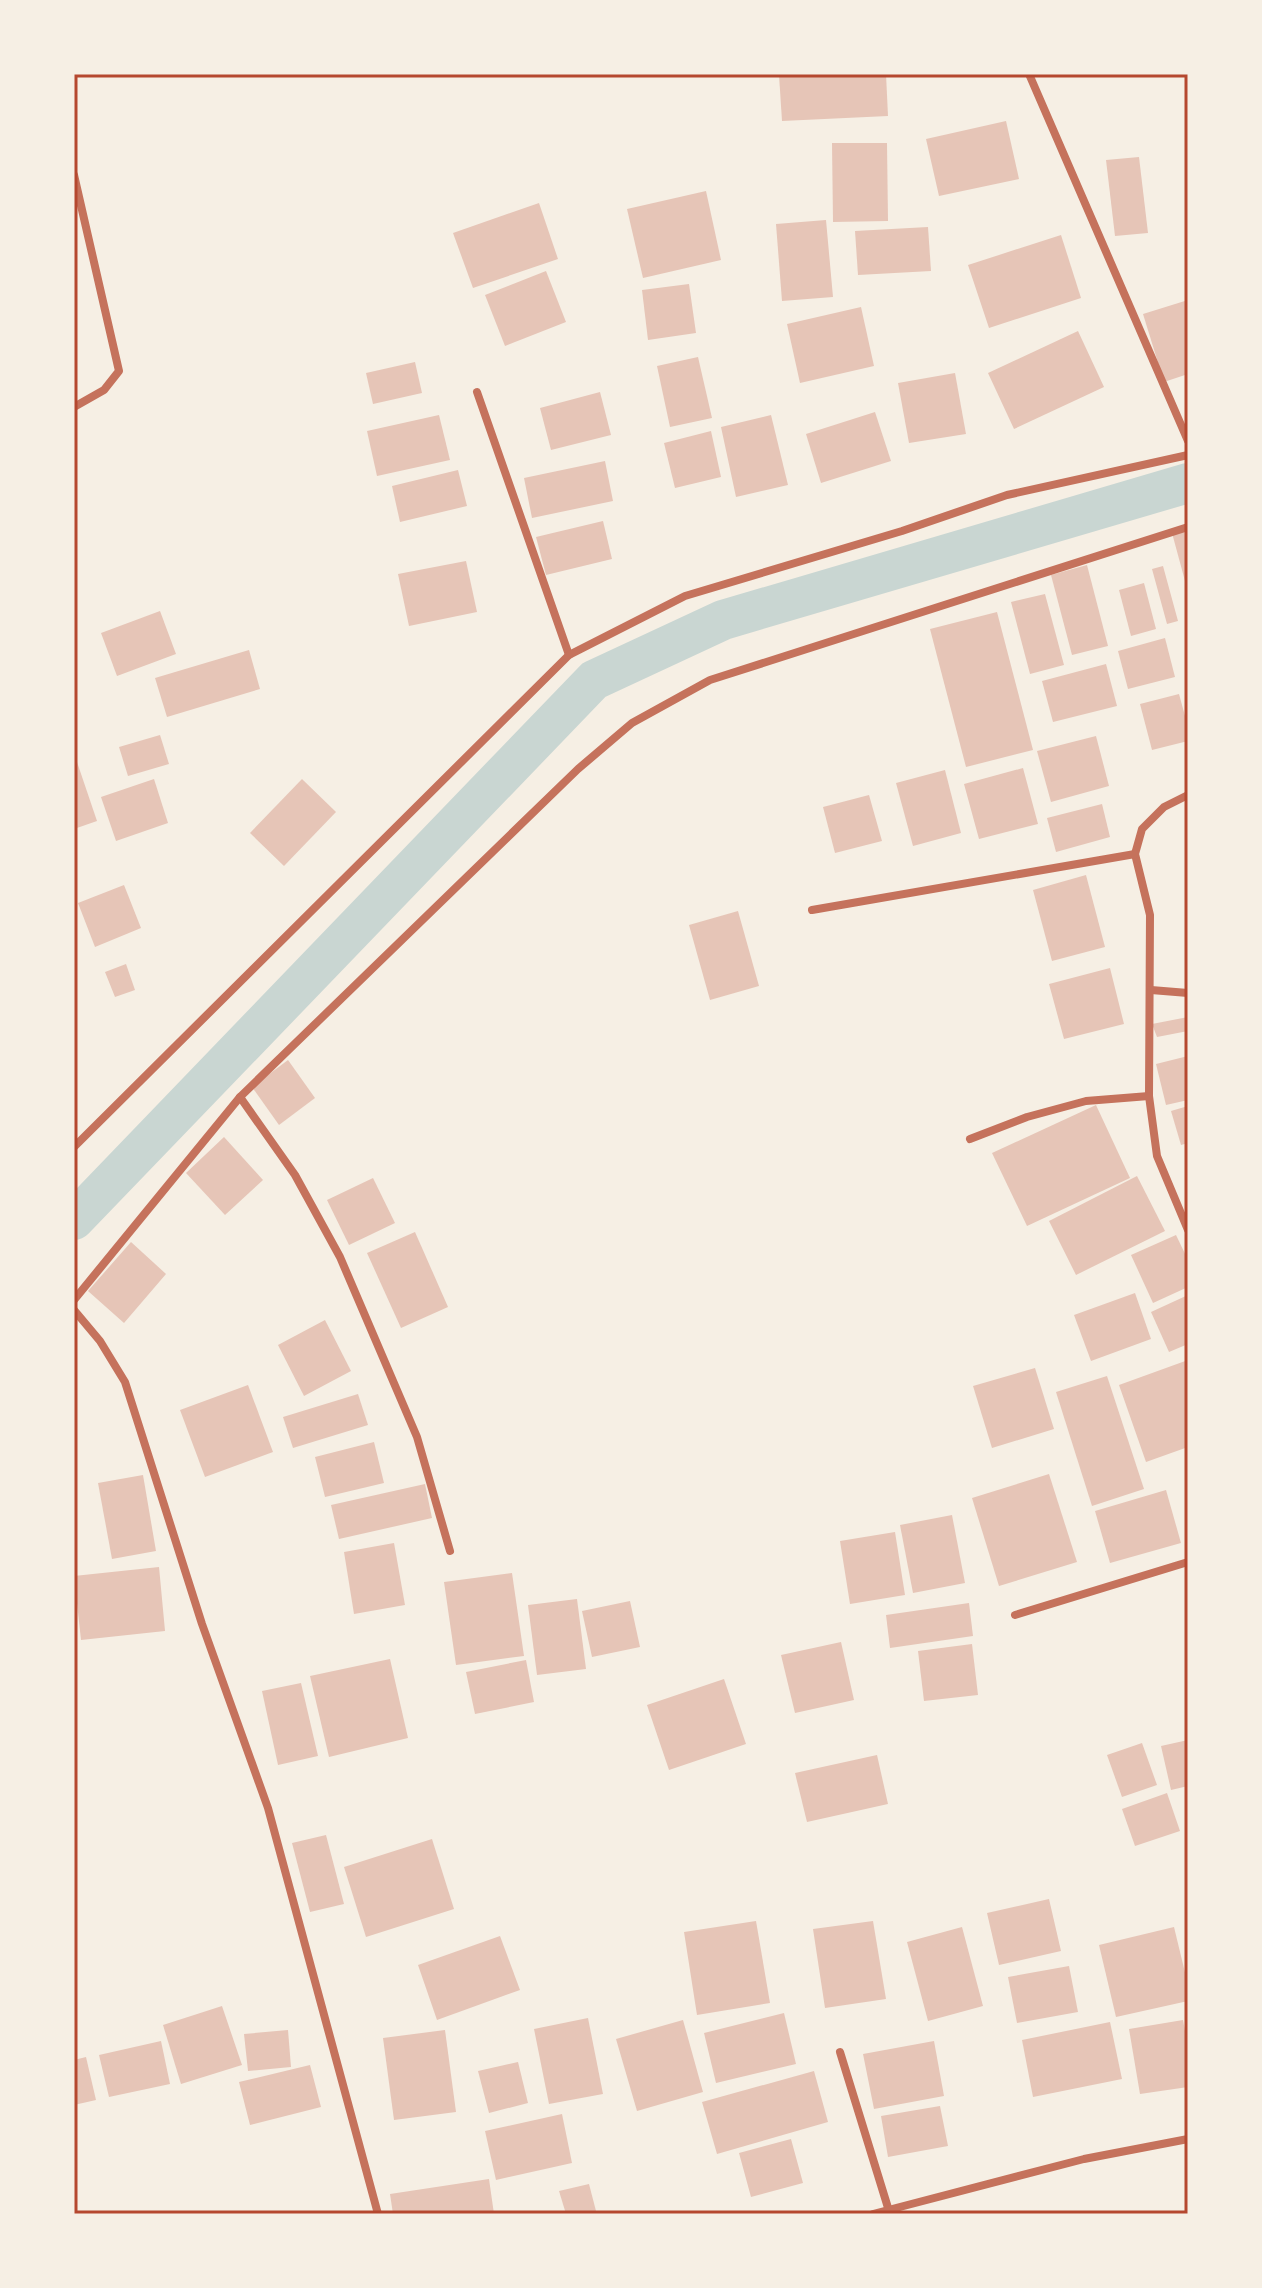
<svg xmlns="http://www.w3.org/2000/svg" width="1262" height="2288" font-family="Montserrat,sans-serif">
<rect width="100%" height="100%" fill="#f6efe4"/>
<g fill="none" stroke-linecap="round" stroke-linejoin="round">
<polyline stroke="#c9d6d2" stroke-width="40" points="74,1220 594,680 723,620 1188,483"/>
</g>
<g fill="#e6c5b7">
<polygon points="811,74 886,74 888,116 782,121 779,75"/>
<polygon points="1006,121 1019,179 939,196 926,139"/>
<polygon points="832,143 887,143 888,221 833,222"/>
<polygon points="1139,157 1148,233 1115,236 1106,160"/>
<polygon points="706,191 721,260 643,278 627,209"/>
<polygon points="539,203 558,259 473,288 453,233"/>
<polygon points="826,220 833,297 782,301 776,224"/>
<polygon points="928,227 931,271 858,275 855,231"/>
<polygon points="1061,235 1081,298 989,328 968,265"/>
<polygon points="546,271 566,322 505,346 485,295"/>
<polygon points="689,284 696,333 648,340 642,290"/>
<polygon points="1188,300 1188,374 1164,382 1143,314"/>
<polygon points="861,307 874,366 800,383 787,324"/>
<polygon points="1078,331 1104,387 1014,429 988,373"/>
<polygon points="698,357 712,418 670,427 657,366"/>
<polygon points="415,362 422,393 373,404 366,373"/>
<polygon points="955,373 966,434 909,443 898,383"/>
<polygon points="600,392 611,435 551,450 540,408"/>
<polygon points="875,412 891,461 821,483 806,434"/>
<polygon points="439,415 450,460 377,476 367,431"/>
<polygon points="771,415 788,485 736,497 721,427"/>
<polygon points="711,431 721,477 675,488 664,443"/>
<polygon points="605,461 613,501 532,518 524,478"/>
<polygon points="458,470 467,506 400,522 392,486"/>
<polygon points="603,521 612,559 546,575 536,537"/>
<polygon points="1188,529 1188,581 1185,581 1172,533"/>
<polygon points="466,561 477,612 409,626 398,574"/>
<polygon points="1087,565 1108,646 1072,655 1051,575"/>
<polygon points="1163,566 1178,621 1167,624 1152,569"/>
<polygon points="1144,583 1156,629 1131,636 1119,590"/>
<polygon points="1045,594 1064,665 1030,674 1011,602"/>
<polygon points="160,611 176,654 117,676 101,633"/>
<polygon points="997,612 1033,750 966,767 930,629"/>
<polygon points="1165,638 1175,677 1128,689 1118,651"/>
<polygon points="249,650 260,689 167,717 155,678"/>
<polygon points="1106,664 1117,706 1053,722 1042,681"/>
<polygon points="1179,694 1188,727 1188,741 1152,750 1140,704"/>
<polygon points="160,735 169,764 128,776 119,747"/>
<polygon points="1096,736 1109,786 1051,802 1037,751"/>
<polygon points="77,762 97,821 74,829 74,763"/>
<polygon points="1023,768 1038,824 979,839 964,784"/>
<polygon points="945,770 961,833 913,846 896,783"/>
<polygon points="154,779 168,823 116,841 101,797"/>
<polygon points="302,779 336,812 284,866 250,833"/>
<polygon points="869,795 882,841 835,853 823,807"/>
<polygon points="1102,804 1110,837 1056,852 1047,818"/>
<polygon points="1086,875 1105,947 1052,961 1033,890"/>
<polygon points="124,885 141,928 95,947 78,903"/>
<polygon points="738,911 759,986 710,1000 689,925"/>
<polygon points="126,964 135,990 115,997 105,972"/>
<polygon points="1110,968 1124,1024 1064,1039 1049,984"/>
<polygon points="1188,1017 1188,1031 1157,1037 1152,1024"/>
<polygon points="1188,1056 1188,1100 1166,1105 1156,1064"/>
<polygon points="288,1060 315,1098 279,1125 252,1087"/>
<polygon points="1096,1105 1130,1178 1027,1226 992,1153"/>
<polygon points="1188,1106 1188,1143 1181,1145 1171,1111"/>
<polygon points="224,1137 263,1180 225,1215 186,1173"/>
<polygon points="1137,1176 1165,1231 1076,1275 1049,1221"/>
<polygon points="373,1178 395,1223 349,1245 327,1200"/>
<polygon points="415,1232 448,1307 401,1328 367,1253"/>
<polygon points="1176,1235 1188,1260 1188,1287 1153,1303 1131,1255"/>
<polygon points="131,1242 166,1274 124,1323 88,1291"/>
<polygon points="1135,1293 1151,1339 1091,1361 1074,1315"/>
<polygon points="1188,1295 1188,1344 1169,1352 1151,1312"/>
<polygon points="325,1320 351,1371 304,1396 278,1345"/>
<polygon points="1188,1360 1188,1447 1146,1462 1119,1385"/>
<polygon points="1035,1368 1054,1429 992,1448 973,1386"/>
<polygon points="1107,1376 1144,1489 1092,1506 1056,1392"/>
<polygon points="248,1385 273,1452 205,1477 180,1410"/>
<polygon points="358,1394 368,1425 293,1448 283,1417"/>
<polygon points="374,1442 384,1483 325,1497 315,1457"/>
<polygon points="1049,1474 1077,1562 999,1586 972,1498"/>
<polygon points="143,1475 156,1551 112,1559 98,1483"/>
<polygon points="425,1484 432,1518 339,1539 331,1505"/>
<polygon points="1166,1490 1181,1543 1110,1563 1095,1511"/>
<polygon points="952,1515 965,1583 913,1593 900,1525"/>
<polygon points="895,1532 905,1595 850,1604 840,1541"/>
<polygon points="394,1543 405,1605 354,1614 344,1552"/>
<polygon points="159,1567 165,1631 81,1640 74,1576"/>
<polygon points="512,1573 524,1656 456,1665 444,1582"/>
<polygon points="577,1599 586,1669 537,1675 528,1605"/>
<polygon points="630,1601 640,1647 592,1657 582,1611"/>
<polygon points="969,1603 973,1636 890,1648 886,1615"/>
<polygon points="841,1642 854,1700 795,1713 781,1655"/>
<polygon points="972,1644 978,1695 924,1701 918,1651"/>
<polygon points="390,1659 408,1738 329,1757 310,1676"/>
<polygon points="526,1660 534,1702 475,1714 466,1672"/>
<polygon points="724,1679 746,1744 669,1770 647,1705"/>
<polygon points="301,1683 318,1756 278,1765 262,1691"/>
<polygon points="1188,1740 1188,1786 1171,1790 1161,1746"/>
<polygon points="1142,1743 1157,1785 1122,1797 1107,1755"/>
<polygon points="877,1755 888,1804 807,1822 795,1773"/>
<polygon points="1167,1793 1180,1831 1135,1846 1122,1809"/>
<polygon points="326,1835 344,1904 310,1912 292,1843"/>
<polygon points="432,1839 454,1909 366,1937 344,1867"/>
<polygon points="1049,1899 1061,1951 999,1965 987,1913"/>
<polygon points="756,1921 770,2003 697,2015 684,1932"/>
<polygon points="873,1921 886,1999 825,2008 813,1929"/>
<polygon points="962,1927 983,2006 928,2021 907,1942"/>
<polygon points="1174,1927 1188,1985 1188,2001 1116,2017 1099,1945"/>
<polygon points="500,1936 520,1990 437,2020 418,1965"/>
<polygon points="1069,1966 1078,2012 1017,2023 1008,1977"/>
<polygon points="222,2006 242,2065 181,2084 163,2025"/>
<polygon points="784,2013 796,2064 716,2083 704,2033"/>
<polygon points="588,2018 603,2094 549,2104 534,2029"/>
<polygon points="683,2020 703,2092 637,2111 616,2039"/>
<polygon points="1183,2020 1188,2048 1188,2087 1140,2094 1129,2029"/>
<polygon points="1110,2022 1122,2079 1033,2097 1022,2040"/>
<polygon points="288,2030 291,2067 248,2071 244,2034"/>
<polygon points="445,2030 456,2112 394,2120 383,2038"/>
<polygon points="161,2041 170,2084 109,2097 99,2055"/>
<polygon points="934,2041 944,2096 874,2109 863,2054"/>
<polygon points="86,2057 96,2100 74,2105 74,2060"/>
<polygon points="518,2062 528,2103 489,2113 478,2071"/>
<polygon points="310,2065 321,2107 250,2125 239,2082"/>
<polygon points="814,2071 828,2122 717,2154 702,2102"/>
<polygon points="940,2106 948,2146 888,2157 881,2116"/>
<polygon points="562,2114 572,2163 496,2180 485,2131"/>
<polygon points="791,2139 803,2183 751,2197 739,2153"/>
<polygon points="489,2179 494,2214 393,2214 390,2194"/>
<polygon points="589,2184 596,2211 566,2214 559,2191"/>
</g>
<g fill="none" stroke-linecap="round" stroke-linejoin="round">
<g stroke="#c5725c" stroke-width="8">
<polyline points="1029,74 1188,441"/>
<polyline points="74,175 119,371 104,390 74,407"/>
<polyline points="477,392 569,655"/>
<polyline points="1188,795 1164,807 1142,829 1135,854 1150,915 1149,1096 1157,1156 1188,1230"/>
<polyline points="812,910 1135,854"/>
<polyline points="1151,990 1188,993"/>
<polyline points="240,1097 295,1175 340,1257 417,1437 450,1551"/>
<polyline points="970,1139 1027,1117 1086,1101 1149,1096"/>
<polyline points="74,1147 569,655 685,596 902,531 1007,495 1188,455"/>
<polyline points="74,1300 240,1097 578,769 632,723 710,680 1188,527"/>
<polyline points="74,1310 100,1341 125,1382 202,1624 268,1808 378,2214"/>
<polyline points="1015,1615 1188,1562"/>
<polyline points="840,2052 889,2211"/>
<polyline points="873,2214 1084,2159 1188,2139"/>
</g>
</g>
<rect width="1262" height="2288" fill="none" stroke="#f6efe4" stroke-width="152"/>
<rect x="76" y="76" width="1110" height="2136" fill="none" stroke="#b5482f" stroke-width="3"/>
</svg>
